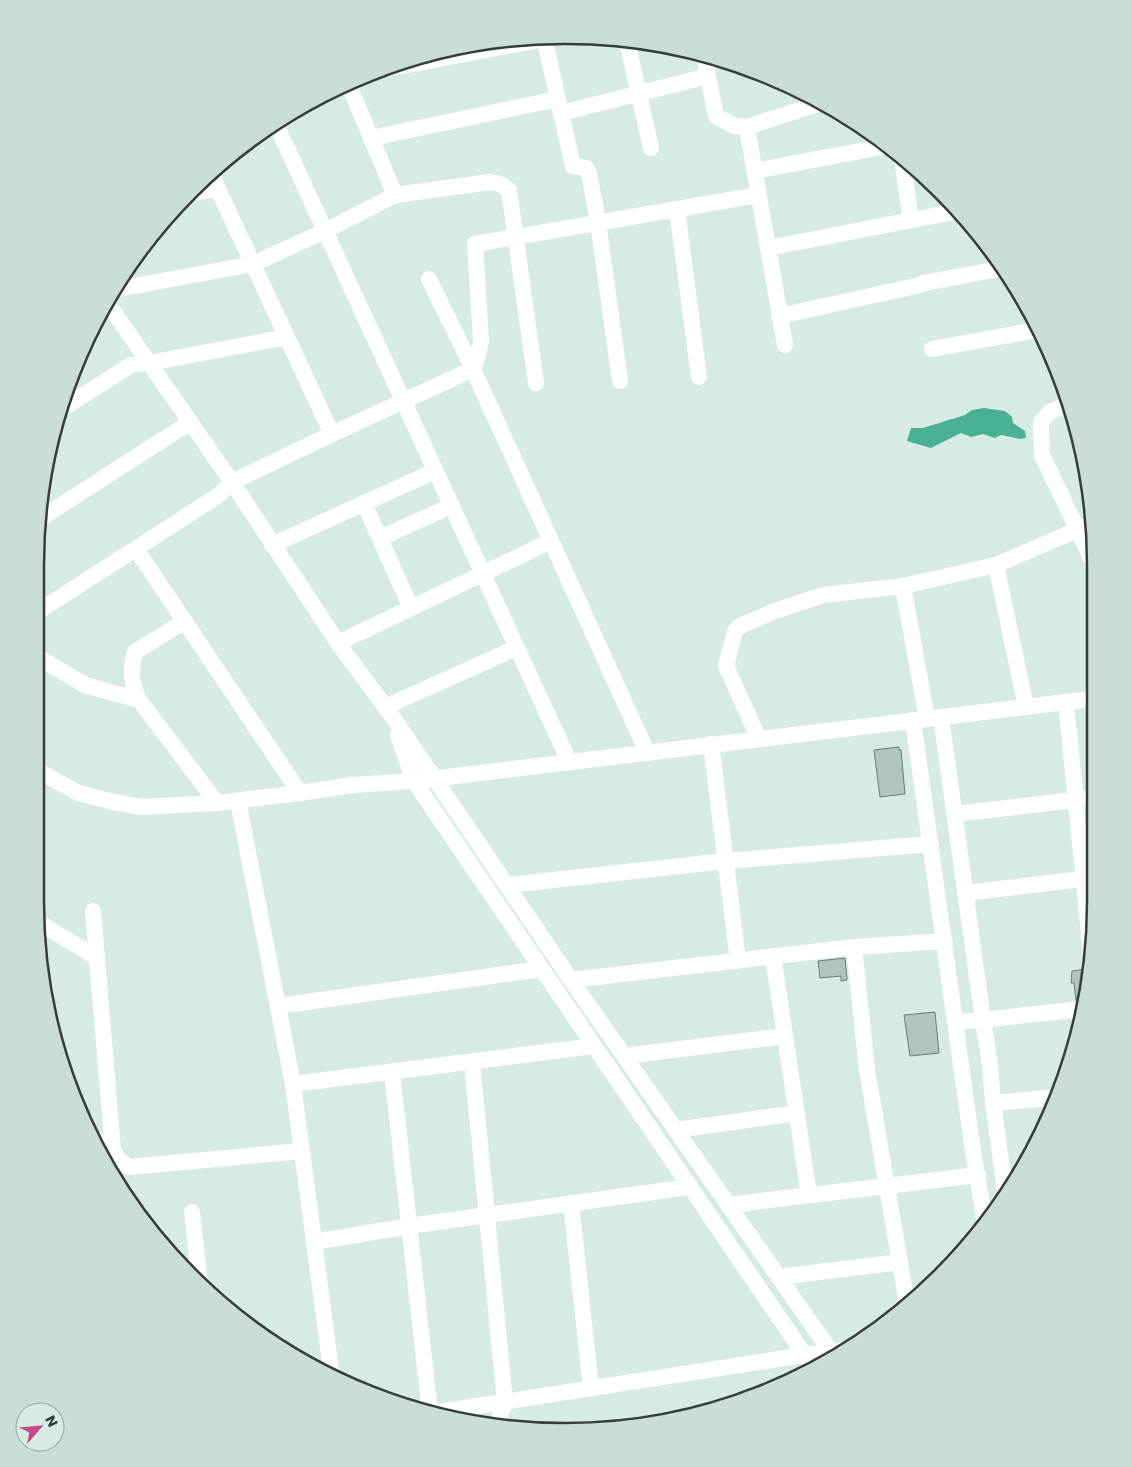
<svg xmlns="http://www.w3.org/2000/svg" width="1131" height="1467" font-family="Poppins,sans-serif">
<rect width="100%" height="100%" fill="#d6ebe3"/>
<polygon fill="#49b093" points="984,408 1005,411 1012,417 1013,423 1025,431 1026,438 1020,439 1001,435 995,438 983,434 971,437 961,433 931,448 907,441 911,428 923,428 965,415 972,410"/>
<g fill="#b1c5be" stroke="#697c75">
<polygon points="899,747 899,750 901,750 905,794 880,797 874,750"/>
<polygon points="845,958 847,980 841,981 841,976 820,978 818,961"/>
<polygon points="1087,969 1089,982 1084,1000 1076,1000 1074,983 1071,983 1072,971"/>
<polygon points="935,1012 939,1053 910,1056 904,1015"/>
</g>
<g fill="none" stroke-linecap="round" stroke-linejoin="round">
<g stroke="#fff" stroke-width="16">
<polyline points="544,37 573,166 586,168 589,173 598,222 620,381"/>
<polyline points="627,41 651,148"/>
<polyline points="704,56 716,116 734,126 747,127 821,103"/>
<polyline points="376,71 544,39"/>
<polyline points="348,83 395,195"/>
<polyline points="561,113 708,76"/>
<polyline points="275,122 569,761"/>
<polyline points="747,127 785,345"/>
<polyline points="371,138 558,99"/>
<polyline points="902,159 911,220"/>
<polyline points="754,171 887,146"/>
<polyline points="210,172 332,434"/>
<polyline points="191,193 218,189"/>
<polyline points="677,209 699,377"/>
<polyline points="768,248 958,211"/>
<polyline points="429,279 473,369 647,752"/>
<polyline points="113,290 253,264 325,231 395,195 490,182 500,184 509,190 536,383"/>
<polyline points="106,301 232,482 338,643 392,716 571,980 834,1356"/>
<polyline points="779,316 916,286 924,283 1004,268"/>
<polyline points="932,349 1036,330"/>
<polyline points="1070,403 1050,412 1041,422 1042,455 1091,558"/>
<polyline points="60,410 131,365 149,363 287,337"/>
<polyline points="364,503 411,608"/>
<polyline points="38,520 189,423"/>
<polyline points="380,538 451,506"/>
<polyline points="272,545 435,471"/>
<polyline points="136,549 300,793"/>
<polyline points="996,565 1026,707"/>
<polyline points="36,613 219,495 232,482 332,434 473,369 478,355 481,341 475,244 758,195"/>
<path d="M185 621 135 652C130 672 131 681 139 700L217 803"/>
<polyline points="338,643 551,541"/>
<polyline points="36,656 85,685 139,700"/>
<polyline points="1066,702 1091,955"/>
<polyline points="385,707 516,648"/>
<polyline points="941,717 983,1020 990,1065 993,1103 1006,1197"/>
<polyline points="927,719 903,586 996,565 1091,524"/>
<polyline points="913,720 973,1151 985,1222"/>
<polyline points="398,735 414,781 812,1366"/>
<polyline points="759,739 726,666 735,631 740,626 775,611 823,595 903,586"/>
<polyline points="711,744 738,960"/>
<polyline points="35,769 78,793 113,802 141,807 217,803 300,793 352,785 414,781 1091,699"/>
<polyline points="238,801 293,1084 332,1377"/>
<polyline points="955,814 1091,798"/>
<polyline points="508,885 726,861 931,844"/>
<polyline points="965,893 1091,878"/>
<polyline points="93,911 113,1150 119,1160 129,1167 301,1151"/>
<polyline points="38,922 97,958"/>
<polyline points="854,947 867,1070 907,1304"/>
<polyline points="773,956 809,1195"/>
<polyline points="571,980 854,947 945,941"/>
<polyline points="278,1006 541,969"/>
<polyline points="956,1022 983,1020 1081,1009"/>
<polyline points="625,1056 785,1036"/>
<polyline points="472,1062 505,1402 497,1424"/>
<polyline points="392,1072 430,1412"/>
<polyline points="293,1084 594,1046"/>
<polyline points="993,1103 1058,1097"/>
<polyline points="676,1130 797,1113"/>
<polyline points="94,1138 113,1150"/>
<polyline points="571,1203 591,1388"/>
<polyline points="728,1205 978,1175"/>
<polyline points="192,1212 200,1284"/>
<polyline points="314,1242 409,1226 689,1187"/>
<polyline points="779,1277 900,1262"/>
<polyline points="433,1413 804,1355 845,1350"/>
</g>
</g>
<path d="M0 0H1131V1467H0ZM565 44H566A521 521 0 0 1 1087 565V902A521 521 0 0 1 566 1423H565A521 521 0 0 1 44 902V565A521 521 0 0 1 565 44Z" fill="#c9ddd6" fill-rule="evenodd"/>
<path fill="none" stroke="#363e3b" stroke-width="2.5" d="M565 44H566A521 521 0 0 1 1087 565V902A521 521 0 0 1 566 1423H565A521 521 0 0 1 44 902V565A521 521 0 0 1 565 44Z"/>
<g transform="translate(40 1427) rotate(63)"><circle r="24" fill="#d6ebe3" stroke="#96a6a0"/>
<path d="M0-4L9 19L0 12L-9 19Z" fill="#ca468b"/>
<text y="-8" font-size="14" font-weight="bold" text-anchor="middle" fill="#363e3b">N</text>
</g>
</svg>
